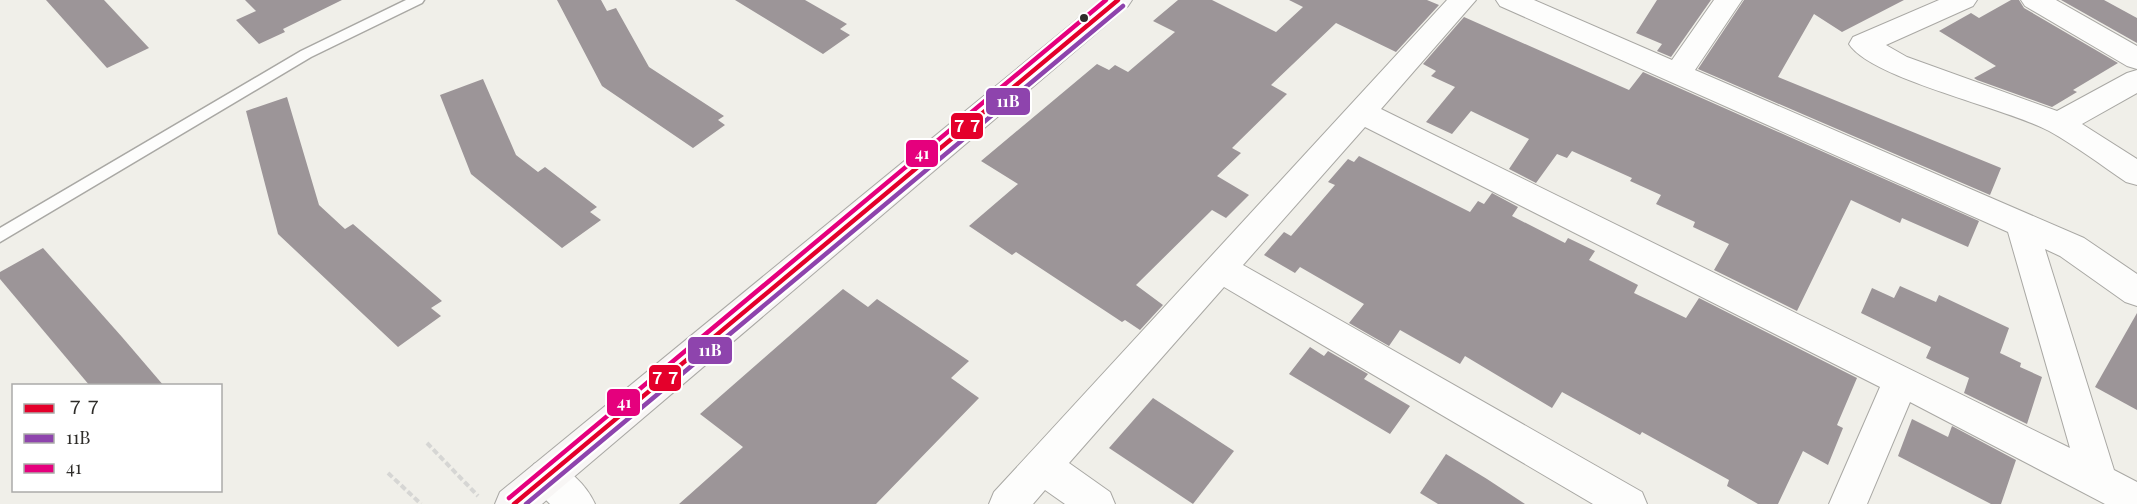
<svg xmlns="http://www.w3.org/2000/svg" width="2137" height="504" font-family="'Playfair Display','Noto Sans JP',serif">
<rect width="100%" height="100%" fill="#f0efe9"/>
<g fill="#9c9598">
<polygon points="46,0 104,0 149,48 107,68"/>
<polygon points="245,0 342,0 283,29 285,32 259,44 236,20 256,11"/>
<polygon points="557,0 601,0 607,11 616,8 649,67 724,116 718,120 725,125 693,148 602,86"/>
<polygon points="735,0 805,0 847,24 840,29 850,35 823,54"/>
<polygon points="1178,0 1212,0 1276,32 1303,7 1289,0 1427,0 1439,5 1396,52 1336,23 1271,85 1287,94 1232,148 1241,153 1217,176 1249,195 1226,218 1212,210 1136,285 1163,305 1140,330 1125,320 1122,322 1016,252 1012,255 969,226 1018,184 981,161 1097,64 1109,70 1115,65 1128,72 1175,32 1153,21"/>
<polygon points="1657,0 1711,0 1671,57 1657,51 1662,44 1636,33"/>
<polygon points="1744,0 1904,0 1842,32 1814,14 1778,77 2001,168 1990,195 1698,69"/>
<polygon points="2011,0 2019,0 2024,8 2118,63 2073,90 2077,92 2052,107 1977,80 1974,78 1996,66 1939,31 1971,13 1979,18"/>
<polygon points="2061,0 2104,0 2137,18 2137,43"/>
<polygon points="1464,17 1629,90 1643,72 1979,221 1968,247 1902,218 1900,223 1851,200 1797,311 1714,270 1729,244 1693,227 1695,222 1656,204 1661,195 1630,181 1632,178 1572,151 1567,158 1557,154 1536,183 1509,169 1529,139 1471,111 1452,134 1426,122 1455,87 1431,76 1436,71 1423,64"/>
<polygon points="483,79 516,155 538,172 545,167 597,207 590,212 601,220 562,248 471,174 440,95"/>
<polygon points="287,97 319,205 345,229 353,224 442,301 431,308 441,316 398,347 278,234 246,111"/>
<polygon points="1359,156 1470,212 1478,201 1484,204 1492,193 1518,207 1512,216 1565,243 1568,238 1595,251 1589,260 1638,285 1634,293 1686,318 1699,298 1857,378 1837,425 1843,428 1828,465 1803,451 1778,504 1758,504 1727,486 1729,480 1642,432 1640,435 1562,392 1552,408 1465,356 1460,364 1400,330 1389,346 1349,323 1364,304 1300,267 1295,273 1264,255 1284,232 1291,236 1335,185 1328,182 1348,159 1354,162"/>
<polygon points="43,248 122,337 164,386 90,386 0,279 0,272"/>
<polygon points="1900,286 1936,302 1939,295 2009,328 2000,353 2021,363 2020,367 2042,377 2027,424 1964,393 1969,378 1926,358 1931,347 1861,313 1872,288 1894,298"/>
<polygon points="843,289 868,307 877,299 969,361 951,378 979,398 876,504 679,504 743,447 700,414"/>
<polygon points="2137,313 2137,410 2095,387"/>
<polygon points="1310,347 1324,356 1328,351 1368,374 1364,379 1410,406 1390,434 1289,374"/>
<polygon points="1153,398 1234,451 1193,504 1109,448"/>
<polygon points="1912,419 1948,437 1952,426 2016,460 2001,504 1991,504 1898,456"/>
<polygon points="1446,454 1487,479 1525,504 1438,504 1420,493"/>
</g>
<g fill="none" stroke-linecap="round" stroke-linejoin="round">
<g stroke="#a9a8a4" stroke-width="3">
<polygon id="lane" points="406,0 424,0 422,3 311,57 0,242 0,228 301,51"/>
</g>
<g stroke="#a9a8a4" stroke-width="2">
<g id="street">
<polygon points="1447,0 1476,0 1381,109 2070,448 2008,232 1500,6 1496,0 1534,0 1672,60 1714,0 1742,0 1695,70 2084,238 2137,274 2137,306 2125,302 2060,256 2045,249 2114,470 2137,482 2137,504 2105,504 1910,402 1867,504 1829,504 1880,387 1365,127 1243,265 1642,492 1647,504 1593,504 1224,287 1069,463 1110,492 1115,504 1065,504 1045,490 1033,504 989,504 994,492"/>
<path d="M1939 0H1977L1973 6 1886 45 1907 57 2057 111 2127 73 2137 70V93L2082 124 2137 159V185L2126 182C2101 165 2076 146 2049 131 2007 108 1871 79 1849 44L1853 37Z"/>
<polygon points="2021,0 2056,0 2137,46 2137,69 2127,66 2025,6"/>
<path d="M547 459C567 467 586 484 595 504H550L534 488 528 476 534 464Z"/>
</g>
</g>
<g stroke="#a9a8a4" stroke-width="2">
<polygon id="secondary" points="1101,0 1132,0 1128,6 542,504 495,504 500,492"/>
</g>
<g stroke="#d6d6d4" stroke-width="4" stroke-dasharray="6 3" stroke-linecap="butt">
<polyline points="427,443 478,496"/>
<polyline points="388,473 421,504"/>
</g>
<use href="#lane" fill="#fdfdfc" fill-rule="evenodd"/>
<use href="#street" fill="#fdfdfc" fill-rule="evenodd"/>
<use href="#secondary" fill="#f8f6f5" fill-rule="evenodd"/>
<g stroke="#fff" stroke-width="9">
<polyline id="bus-1" points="514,504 1118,0"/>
</g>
<g stroke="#fff" stroke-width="9">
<polyline id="bus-2" points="526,504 1123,6"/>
</g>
<g stroke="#fff" stroke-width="9">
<polyline id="bus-3" points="509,498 1106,0"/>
</g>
<use href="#bus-1" stroke="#e4002b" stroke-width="4.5"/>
<use href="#bus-2" stroke="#8e44ad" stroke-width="4.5"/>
<use href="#bus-3" stroke="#e5007d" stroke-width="4.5"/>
</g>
<circle fill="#2e2c29" stroke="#fff" stroke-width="2" cx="1084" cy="18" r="5"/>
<g stroke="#fff" stroke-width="2">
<rect x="985" y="87" width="46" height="29" rx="6" fill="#8e44ad"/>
<rect x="950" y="112" width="34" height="28" rx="6" fill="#e4002b"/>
<rect x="905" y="139" width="34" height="29" rx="6" fill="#e5007d"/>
<rect x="687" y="336" width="46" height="29" rx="6" fill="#8e44ad"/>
<rect x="648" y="364" width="34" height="28" rx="6" fill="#e4002b"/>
<rect x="606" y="388" width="35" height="29" rx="6" fill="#e5007d"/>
</g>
<g font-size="16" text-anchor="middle" font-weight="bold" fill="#fff">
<text x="1008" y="107">11B</text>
<text x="967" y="132">７７</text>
<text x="922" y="159">41</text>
<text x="710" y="356">11B</text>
<text x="665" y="384">７７</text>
<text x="624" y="408">41</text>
</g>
<rect x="12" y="384" width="210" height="108" fill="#ffffff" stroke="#ababa9" stroke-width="1.5"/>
<rect x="24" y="404" width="30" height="9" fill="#e4002b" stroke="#ababa9" stroke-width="1.5"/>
<text x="66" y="414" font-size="18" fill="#2e2c29">７７</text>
<rect x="24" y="434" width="30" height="9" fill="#8e44ad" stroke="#ababa9" stroke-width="1.5"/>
<text x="66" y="444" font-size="18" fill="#2e2c29">11B</text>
<rect x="24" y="464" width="30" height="9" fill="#e5007d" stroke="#ababa9" stroke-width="1.5"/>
<text x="66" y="474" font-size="18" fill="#2e2c29">41</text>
</svg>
